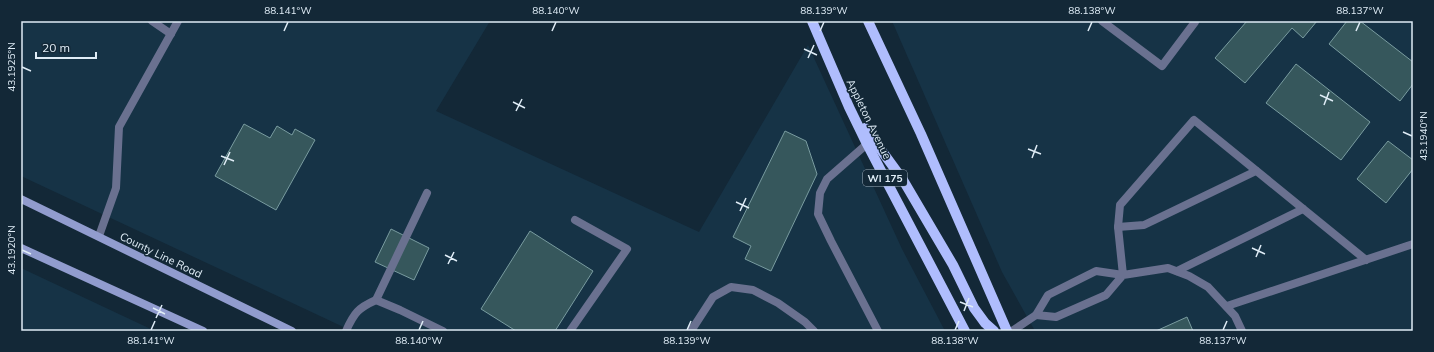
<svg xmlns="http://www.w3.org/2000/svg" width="1434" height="352" font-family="Mulish,sans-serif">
<rect width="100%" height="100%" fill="#132837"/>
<g fill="#163346">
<polygon points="21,21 490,21 436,111 699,232 808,45 902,249 945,331 352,331 21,176"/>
<polygon points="892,21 1413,21 1413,331 1035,331 1002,272"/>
<polygon points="21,268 155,331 21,331"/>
</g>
<g fill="#36575c" stroke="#799ca0">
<polygon points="1247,21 1317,21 1303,38 1292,28 1245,83 1215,58"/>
<polygon points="1347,21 1360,21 1413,62 1413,84 1400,101 1329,44"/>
<polygon points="1296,64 1370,122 1341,160 1266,103"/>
<polygon points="244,124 270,138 277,126 292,135 295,129 315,140 276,210 215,176"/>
<polygon points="785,131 806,141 817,174 771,271 745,259 751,246 733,237"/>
<polygon points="1388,141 1413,160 1413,169 1386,203 1357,179"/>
<polygon points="391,229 429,248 414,280 375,262"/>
<polygon points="530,231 593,271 555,331 516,331 481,309"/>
<polygon points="1187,317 1193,331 1156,331"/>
</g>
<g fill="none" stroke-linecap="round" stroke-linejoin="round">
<g stroke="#6a7190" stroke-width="8">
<polyline points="152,21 171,34"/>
<polyline points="1102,21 1162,66 1195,22 1194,21"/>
<polyline points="867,144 827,179 820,193 818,214 831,241 878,331"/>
<polyline points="1118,227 1144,225 1256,171"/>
<polyline points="99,236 116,188 119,127 178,21"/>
<polyline points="1177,271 1303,209"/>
<polyline points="376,300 400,310 443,331"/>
<polyline points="1227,306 1413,244"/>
<path d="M346 331C354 313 358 308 376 300L427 193"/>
<polyline points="570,331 627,249 575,220"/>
<polyline points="691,331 713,297 731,287 753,290 778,303 805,322 814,331"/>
<polyline points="1012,331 1036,315"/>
<polyline points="1242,331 1235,316 1208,287 1189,276 1168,268 1123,275 1096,271 1048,295 1036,315 1056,317 1106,295 1123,275 1118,227 1120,205 1194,120 1366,260"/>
</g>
<g stroke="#919cce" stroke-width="8">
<polyline points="21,199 292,331"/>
<polyline points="21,248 203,331"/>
</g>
<g stroke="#afbdfd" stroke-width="10">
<polyline points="812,21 849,107 867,144 965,331"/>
<polyline points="868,21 921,134 1007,331"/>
<polyline points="865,128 903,180 953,265 974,308 985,323 994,331"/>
</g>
</g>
<path fill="none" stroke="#dfecf6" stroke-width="1.5" d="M284 31 288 22M552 31 556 22M820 31 824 22M1088 31 1092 22M1356 31 1360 22M804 49 817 55M808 58 814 45M22 67 31 71M1320 95 1333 101M513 102 525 108M1324 105 1329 92M516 111 522 99M1403 132 1412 136M1028 149 1041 154M221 156 234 161M1032 158 1037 145M224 165 230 152M736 202 749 208M740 211 746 198M1252 248 1265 254M22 250 31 254M445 255 457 261M1256 257 1261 245M448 264 454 252M960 302 973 307M153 308 165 314M964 311 969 298M156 318 162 305M151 330 155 321M419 330 423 321M687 330 691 321M955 330 959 321M1223 330 1227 321"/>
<g text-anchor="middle" stroke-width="3" stroke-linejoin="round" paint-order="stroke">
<rect fill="#132837" stroke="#a2b1bd" stroke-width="1" x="863" y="170" width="44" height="16" rx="3"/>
<g font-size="10" font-weight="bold" fill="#dfecf6">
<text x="885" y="182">WI 175</text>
</g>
<g font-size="11" fill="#dfecf6" stroke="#132837">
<text transform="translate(869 119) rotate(64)" y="4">Appleton Avenue</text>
<text transform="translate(161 255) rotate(26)" y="4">County Line Road</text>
</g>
</g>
<rect width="1434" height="352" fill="none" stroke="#132837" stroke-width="44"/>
<path d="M36 52v6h60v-6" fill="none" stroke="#dfecf6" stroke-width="2"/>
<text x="42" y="52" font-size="12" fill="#dfecf6" stroke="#132837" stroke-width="3" paint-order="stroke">20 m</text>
<rect x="22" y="22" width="1390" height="308" fill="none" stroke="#dfecf6" stroke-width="1.5"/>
<g font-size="10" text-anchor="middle" fill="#dfecf6">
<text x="288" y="14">88.141°W</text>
<text x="556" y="14">88.140°W</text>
<text x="824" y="14">88.139°W</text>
<text x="1092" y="14">88.138°W</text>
<text x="1360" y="14">88.137°W</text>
<text transform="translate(11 67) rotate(-90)" y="4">43.1925°N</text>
<text transform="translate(1423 136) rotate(-90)" y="4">43.1940°N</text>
<text transform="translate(11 250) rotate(-90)" y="4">43.1920°N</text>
<text x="151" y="344">88.141°W</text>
<text x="419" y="344">88.140°W</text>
<text x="687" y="344">88.139°W</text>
<text x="955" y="344">88.138°W</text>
<text x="1223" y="344">88.137°W</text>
</g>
</svg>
